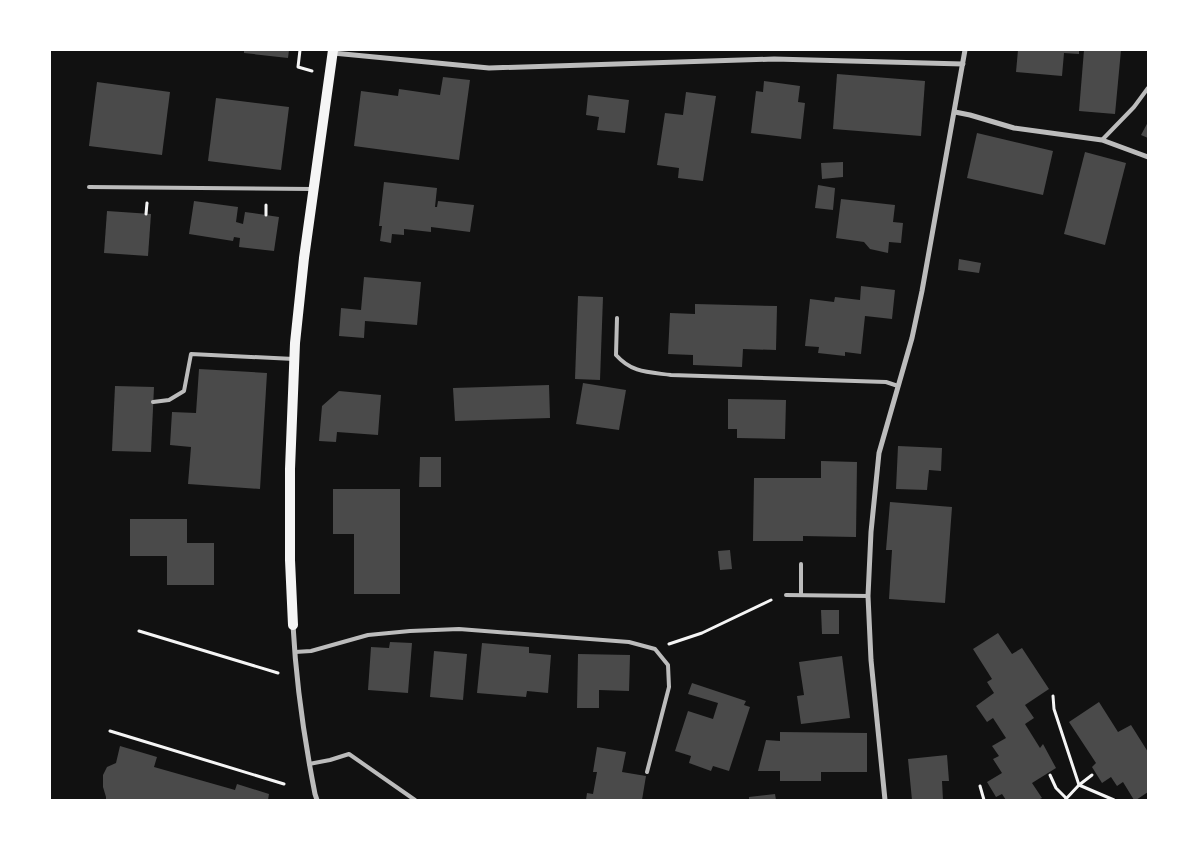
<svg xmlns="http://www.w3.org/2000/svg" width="1198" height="850" font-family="'Exo 2',sans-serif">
<rect width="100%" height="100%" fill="#111"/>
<g fill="#4a4a4a">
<polygon points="244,50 289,50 288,58 244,53"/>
<polygon points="1018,50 1079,50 1079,54 1064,53 1062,76 1016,72"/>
<polygon points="1084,50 1121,50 1115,114 1079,111"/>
<polygon points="837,74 925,81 921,136 833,129"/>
<polygon points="443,77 470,80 459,160 354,146 361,91 398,96 399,89 440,95"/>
<polygon points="764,81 800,86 798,102 805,103 801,139 751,133 756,91 763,92"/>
<polygon points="97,82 170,92 162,155 89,146"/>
<polygon points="686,92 716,96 703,181 678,178 679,168 657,165 665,113 683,115"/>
<polygon points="588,95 629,100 625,133 597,130 599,117 586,115"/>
<polygon points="216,98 289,107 281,170 208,161"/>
<polygon points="1148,122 1148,138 1141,135"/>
<polygon points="977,133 1053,151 1043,195 967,178"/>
<polygon points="1085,152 1126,163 1105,245 1064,234"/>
<polygon points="843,162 843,177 822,179 821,163"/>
<polygon points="384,182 437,188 435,207 437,207 438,201 474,205 470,232 431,227 431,232 404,229 404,235 392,234 391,243 380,241 382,226 379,226"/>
<polygon points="818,185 835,188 833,210 815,208"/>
<polygon points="841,199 895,205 893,222 903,223 901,243 889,242 888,253 870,249 864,242 836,238"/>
<polygon points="194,201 238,207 236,222 243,224 245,212 279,217 274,251 239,247 240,238 234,237 233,241 189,234"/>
<polygon points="107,211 151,214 148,256 104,253"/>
<polygon points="959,259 981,263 979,273 958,270"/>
<polygon points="364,277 421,282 417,325 365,321 364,338 339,336 341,308 361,310"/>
<polygon points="861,286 895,290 892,319 865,316 861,354 845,352 845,356 818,353 819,347 805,346 810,299 834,302 835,297 860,300"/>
<polygon points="578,296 603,297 600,380 575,379"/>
<polygon points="695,304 777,306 776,350 743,349 742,367 693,365 693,355 668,354 670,313 695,314"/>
<polygon points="199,369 267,373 260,489 188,484 191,447 170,445 172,412 196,413"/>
<polygon points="583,383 626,390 619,430 576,424"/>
<polygon points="549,385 550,418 455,421 453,388"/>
<polygon points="115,386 154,387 151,452 112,451"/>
<polygon points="339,391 381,395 378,435 337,432 336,442 319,441 322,406"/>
<polygon points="728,399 786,400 785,439 737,438 737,429 728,429"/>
<polygon points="898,446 942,448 941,471 929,470 927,490 896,489"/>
<polygon points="420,457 441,457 441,487 419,487"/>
<polygon points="821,461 857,462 856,537 803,536 803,541 753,541 754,478 821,478"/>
<polygon points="333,489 400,489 400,594 354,594 354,534 333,534"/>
<polygon points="890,502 952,507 945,603 889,599 892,550 886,550"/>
<polygon points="130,519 187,519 187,543 214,543 214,585 167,585 167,556 130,556"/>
<polygon points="730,550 732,569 720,570 718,551"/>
<polygon points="821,610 839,610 839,634 822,634"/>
<polygon points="998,633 1012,654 1022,648 1049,689 1025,705 1034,718 1025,724 1040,748 1043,744 1056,768 1032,783 1042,798 1038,800 1006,800 1002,794 996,797 987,782 1002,773 993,759 999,756 992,746 1006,738 993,718 987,722 976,706 994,693 987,682 992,679 973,649"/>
<polygon points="390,642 412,643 408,693 368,690 371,647 389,648"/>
<polygon points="482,643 529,647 529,653 551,655 548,693 527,691 526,697 477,693"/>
<polygon points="434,651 467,654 463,700 430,697"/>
<polygon points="578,654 630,655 629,691 599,690 599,708 577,708"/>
<polygon points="842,656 850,718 801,724 797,696 804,695 799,662"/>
<polygon points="692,683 746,701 744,705 750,707 729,771 713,766 711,771 689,763 691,756 675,751 688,711 713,719 718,703 688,694"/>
<polygon points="1099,702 1118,732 1131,725 1148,752 1147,754 1148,756 1148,792 1136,800 1134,800 1123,782 1117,786 1111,777 1102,783 1092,767 1096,763 1069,722"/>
<polygon points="780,732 867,733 867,772 821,772 821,781 780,781 780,771 758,771 766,740 780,741"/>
<polygon points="120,746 157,757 154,767 235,790 237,784 269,794 268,800 106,800 106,797 103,787 103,775 107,767 116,763"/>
<polygon points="597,747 626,752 622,772 646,776 642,800 586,800 587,793 593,794 597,772 593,772"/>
<polygon points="947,755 949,781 942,781 943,800 912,800 908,759"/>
<polygon points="775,794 776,800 749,800 749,797"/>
</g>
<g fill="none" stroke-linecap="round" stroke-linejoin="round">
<g stroke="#f5f5f5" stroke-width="3">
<polyline points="300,50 298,67 312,71"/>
<polyline points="146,214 147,203"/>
<polyline points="266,215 266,205"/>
<polyline points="139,631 278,673"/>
<polyline points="669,644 702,633 771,600"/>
<polyline points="1053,696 1054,709 1079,785 1065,800"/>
<polyline points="110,731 284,784"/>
<polyline points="1050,775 1056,788 1066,798"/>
<polyline points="1092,775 1079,785 1114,800"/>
<polyline points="980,786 984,800"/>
</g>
<g stroke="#bcbcbc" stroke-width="4">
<polyline points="1102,140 1134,107 1148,88"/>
<polyline points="89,187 312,189"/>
<path d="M617 318 616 355C632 373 648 372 671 375L886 382 898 386"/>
<polyline points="153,402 169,400 184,391 191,354 294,359"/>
<polyline points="801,564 801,595"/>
<polyline points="786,595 868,596"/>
<polyline points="295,652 311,651 368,635 410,631 459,629 629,642 655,649 668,665 669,687 647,772"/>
<polyline points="309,764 330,760 349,754 415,800"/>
</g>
<g stroke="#bcbcbc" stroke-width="5">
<polyline points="333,53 489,68 774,59 963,64"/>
<polyline points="955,112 970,115 1014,128 1102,140 1148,157"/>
<path d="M293 625C296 682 304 738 315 794L317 800"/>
<polyline points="885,800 871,660 868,596 871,532 879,453 912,338 922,291 965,50"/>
</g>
<polyline stroke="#f5f5f5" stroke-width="10" points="293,625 290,560 290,469 295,343 304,258 333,50"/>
</g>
<rect width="1198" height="850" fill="none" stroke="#ffffff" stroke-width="102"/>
</svg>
